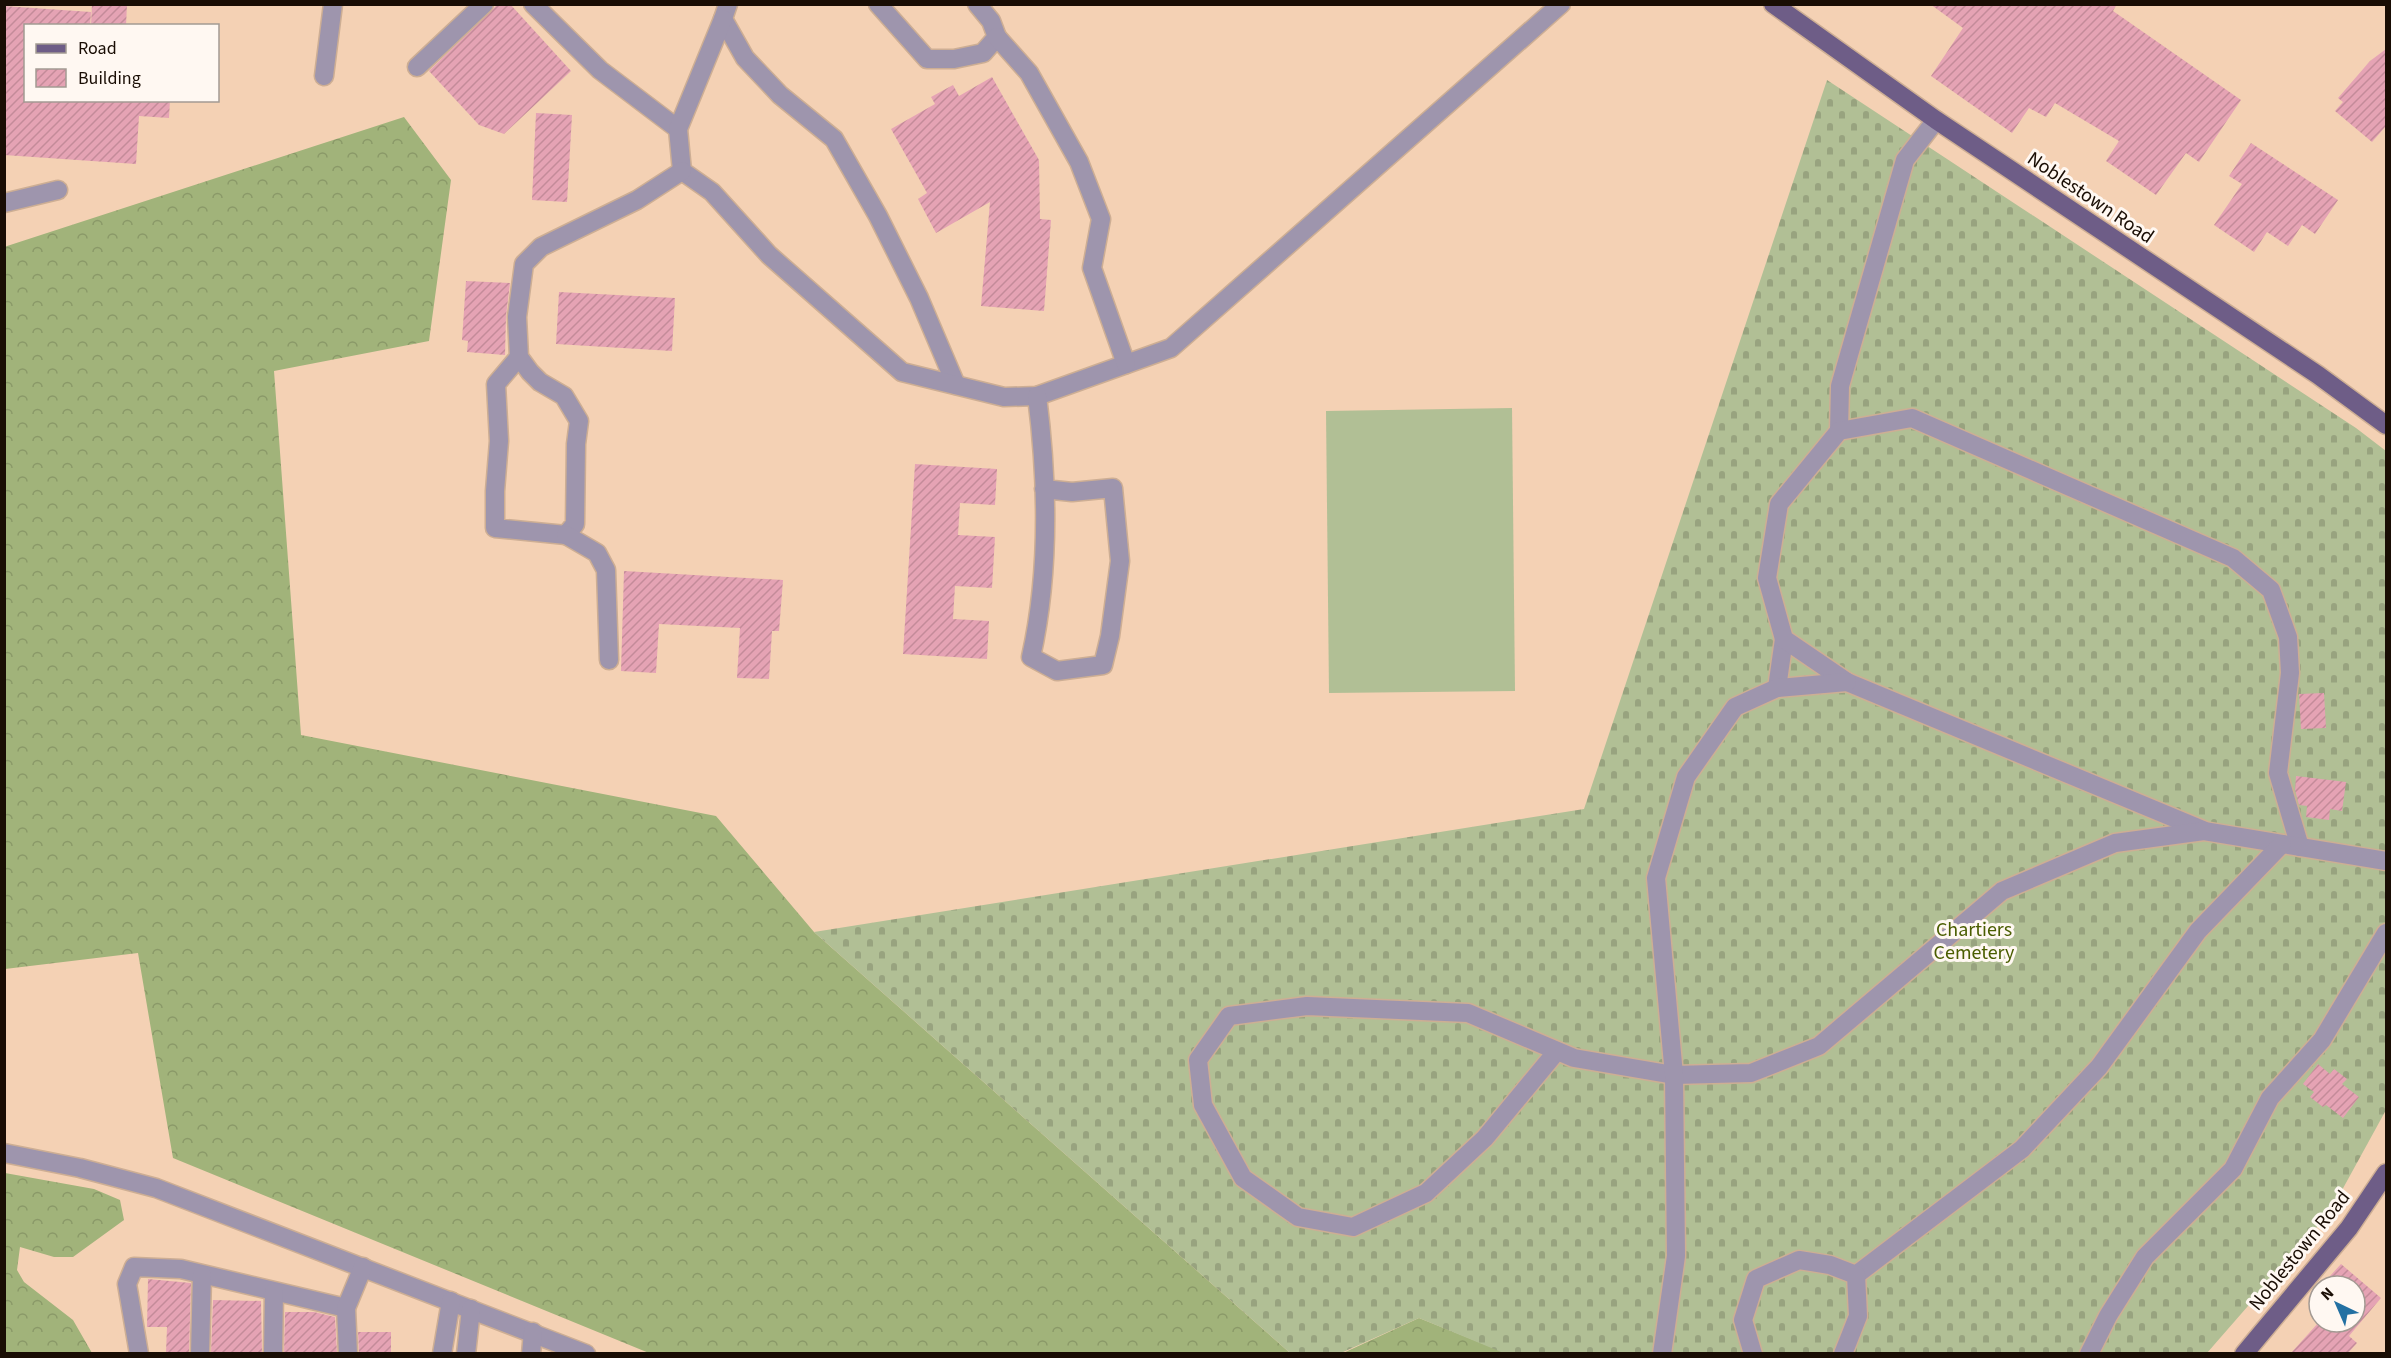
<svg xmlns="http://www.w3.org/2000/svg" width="2391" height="1358" font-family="'Source Sans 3',sans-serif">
<defs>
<pattern id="forest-crowns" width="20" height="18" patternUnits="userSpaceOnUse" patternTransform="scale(1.5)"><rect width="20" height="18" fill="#a1b37a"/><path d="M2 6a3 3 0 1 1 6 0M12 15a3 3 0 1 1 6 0" fill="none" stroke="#8a9968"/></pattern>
<pattern id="cemetery-stones" width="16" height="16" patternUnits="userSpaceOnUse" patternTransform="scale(1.5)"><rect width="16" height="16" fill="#b1bf95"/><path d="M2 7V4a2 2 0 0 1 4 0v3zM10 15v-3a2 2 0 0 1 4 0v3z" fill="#98a37f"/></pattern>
<pattern id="building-hatch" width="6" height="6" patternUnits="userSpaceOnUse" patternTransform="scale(1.5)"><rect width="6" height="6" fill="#e5a3b4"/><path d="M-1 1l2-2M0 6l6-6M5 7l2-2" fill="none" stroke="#c48b99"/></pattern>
</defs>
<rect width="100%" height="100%" fill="#f4d1b4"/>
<g fill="url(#forest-crowns)">
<polygon points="404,117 451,180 429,341 274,371 301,735 716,816 814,932 1290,1353 649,1353 173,1158 138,953 5,969 4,247"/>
<polygon points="5,1173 94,1189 120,1200 124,1220 73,1257 54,1257 20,1247 17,1270 24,1282 73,1320 92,1353 8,1354 5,1351"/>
<polygon points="1419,1318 1506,1353 1341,1354"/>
</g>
<polygon fill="url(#cemetery-stones)" points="1827,80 2356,428 2386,451 2386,1110 2330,1212 2207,1353 1506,1354 1419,1318 1341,1353 1290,1353 814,932 1584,809"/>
<polygon fill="#b1bf95" points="1512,408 1515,691 1329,693 1326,411"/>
<g fill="url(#building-hatch)">
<polygon points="92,4 127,4 126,26 91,26"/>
<polygon points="498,4 510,4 571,71 504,134 479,125 429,71"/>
<polygon points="1930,4 2117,4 2113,11 2241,100 2199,162 2186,153 2156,195 2106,161 2119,141 2055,103 2046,117 2029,108 2012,133 1931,76 1963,28"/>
<polygon points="4,6 91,12 90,26 26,26 26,100 170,100 169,118 139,116 136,164 4,155"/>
<polygon points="2386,49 2386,126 2372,142 2335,111 2343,102 2338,98 2370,61"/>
<polygon points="992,77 1039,160 1040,219 1051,220 1044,311 981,306 990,202 936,233 918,199 927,193 891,129 935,104 931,97 953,85 959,96"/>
<polygon points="536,113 572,115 567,202 532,200"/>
<polygon points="2251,143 2338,200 2315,234 2302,225 2288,246 2267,232 2254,252 2214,225 2242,184 2229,176"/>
<polygon points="466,281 510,283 506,316 505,355 467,352 468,341 462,340"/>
<polygon points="559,292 675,298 672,351 556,344"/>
<polygon points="915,464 997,469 995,505 960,503 958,535 995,537 992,588 955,586 953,619 989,621 987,659 903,654"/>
<polygon points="624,571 783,580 779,631 772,631 769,679 737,678 740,628 659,624 656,673 621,671"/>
<polygon points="2324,693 2326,728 2301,729 2299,694"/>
<polygon points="2296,776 2346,782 2342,811 2330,809 2329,820 2306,817 2307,806 2299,805 2295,790"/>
<polygon points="2318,1064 2330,1074 2334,1069 2347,1079 2342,1084 2359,1097 2343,1118 2326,1105 2323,1107 2310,1097 2314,1092 2303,1084"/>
<polygon points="2341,1264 2381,1298 2349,1336 2357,1343 2348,1353 2291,1353 2319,1322 2355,1322 2355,1286 2341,1286 2330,1276"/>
<polygon points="148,1279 191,1283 189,1353 166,1353 167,1327 147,1327"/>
<polygon points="213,1300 261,1301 262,1353 211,1353"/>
<polygon points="285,1312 314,1312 335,1317 337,1353 284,1353"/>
<polygon points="358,1332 391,1332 391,1353 359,1353"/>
</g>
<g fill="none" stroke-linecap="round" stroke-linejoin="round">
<g stroke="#cdae94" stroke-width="21">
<g id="minor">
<polyline points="533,4 600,70 678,129"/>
<polyline points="728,4 723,19 745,58 780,95 834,139 878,216 919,298 956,385"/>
<polyline points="878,4 927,59 954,59 983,53 997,37 991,21 977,4"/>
<polyline points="723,19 678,129 682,171 712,192 769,255 902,372 1004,397 1037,396 1171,348 1561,4"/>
<polyline points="997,37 1029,73 1079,162 1101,219 1092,268 1126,364"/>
<polyline points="417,67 484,4"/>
<polyline points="324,76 333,4"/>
<polyline points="4,203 58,190"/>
<polyline points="519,357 496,384 499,441 495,491 495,528 566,535 575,524 576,444 579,421 564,396 540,382 530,372 519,357 517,317 524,264 541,247 637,200 682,171"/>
<path d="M1037 396C1048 483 1050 572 1031 657L1057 671 1103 665 1110 636 1120 561 1113 488 1072 492 1044 489"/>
<polyline points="1839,431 1840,386 1905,160 1936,120"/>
<polyline points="566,535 597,553 606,570 609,660"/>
<polyline points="1777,688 1784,639"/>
<polyline points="2203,830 1847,682 1784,639 1767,578 1779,504 1839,431 1912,418 2233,558 2271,590 2288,637 2290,673 2278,773 2300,847"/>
<polyline points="1557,1051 1485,1138 1426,1193 1353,1227 1298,1217 1243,1178 1203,1105 1198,1060 1229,1016 1307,1006 1468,1013 1574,1058 1674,1075 1751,1073 1819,1046 2002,891 2115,843 2204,831 2386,861"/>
<polyline points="4,1153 80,1168 156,1188 586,1354"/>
<polyline points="1856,1275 2022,1149 2099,1067 2198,931 2282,844"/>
<polyline points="139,1354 127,1284 134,1267 181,1269 346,1308"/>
<polyline points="200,1354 202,1275"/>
<polyline points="273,1354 274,1292"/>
<polyline points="348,1354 346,1308 363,1267"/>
<polyline points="442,1354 451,1301"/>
<polyline points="466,1354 471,1309"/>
<polyline points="531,1354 533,1332"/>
<polyline points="1662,1354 1676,1256 1674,1075 1656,878 1686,777 1735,707 1777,688 1847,682"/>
<polyline points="1753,1354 1743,1320 1756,1279 1799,1260 1830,1265 1856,1275 1858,1316 1843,1354"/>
<polyline points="2089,1354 2108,1316 2145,1257 2233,1169 2270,1098 2322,1040 2386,933"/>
</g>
</g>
<g stroke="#cdae94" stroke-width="21">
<g id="major">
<polyline points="1773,4 1936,120 2318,375 2386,425"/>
<polyline points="2244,1354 2349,1228 2386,1173"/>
</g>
</g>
<use href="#minor" stroke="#9e95ad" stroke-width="18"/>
<use href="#major" stroke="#6e5d87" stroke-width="18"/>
</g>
<g text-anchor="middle" stroke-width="6" stroke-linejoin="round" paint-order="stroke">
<g font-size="20" fill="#190d04" stroke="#fff8f2">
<text transform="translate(2091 197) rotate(34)" y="7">Noblestown Road</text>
<text transform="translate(2299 1250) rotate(-51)" y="7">Noblestown Road</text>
</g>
<g font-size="20" fill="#4a5d00" stroke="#fff8f2">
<text x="1974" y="936">Chartiers<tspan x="1974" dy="23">Cemetery</tspan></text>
</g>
</g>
<rect width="2391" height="1358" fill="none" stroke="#190d04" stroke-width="12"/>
<rect x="24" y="24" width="195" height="78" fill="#fff8f2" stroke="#a39a93" stroke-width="1.5"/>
<rect x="36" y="44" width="30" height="9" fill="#6e5d87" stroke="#a39a93" stroke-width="1.5"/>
<text x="78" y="54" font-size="18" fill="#190d04">Road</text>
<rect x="36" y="69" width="30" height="18" fill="url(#building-hatch)" stroke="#a39a93" stroke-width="1.5"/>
<text x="78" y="84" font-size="18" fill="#190d04">Building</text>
<g transform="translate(2337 1304) rotate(316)"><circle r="28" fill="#fff8f2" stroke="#a39a93" stroke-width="1.5"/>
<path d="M0-4.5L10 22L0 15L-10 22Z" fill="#2370a2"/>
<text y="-9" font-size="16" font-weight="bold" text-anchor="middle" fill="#190d04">N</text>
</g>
</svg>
